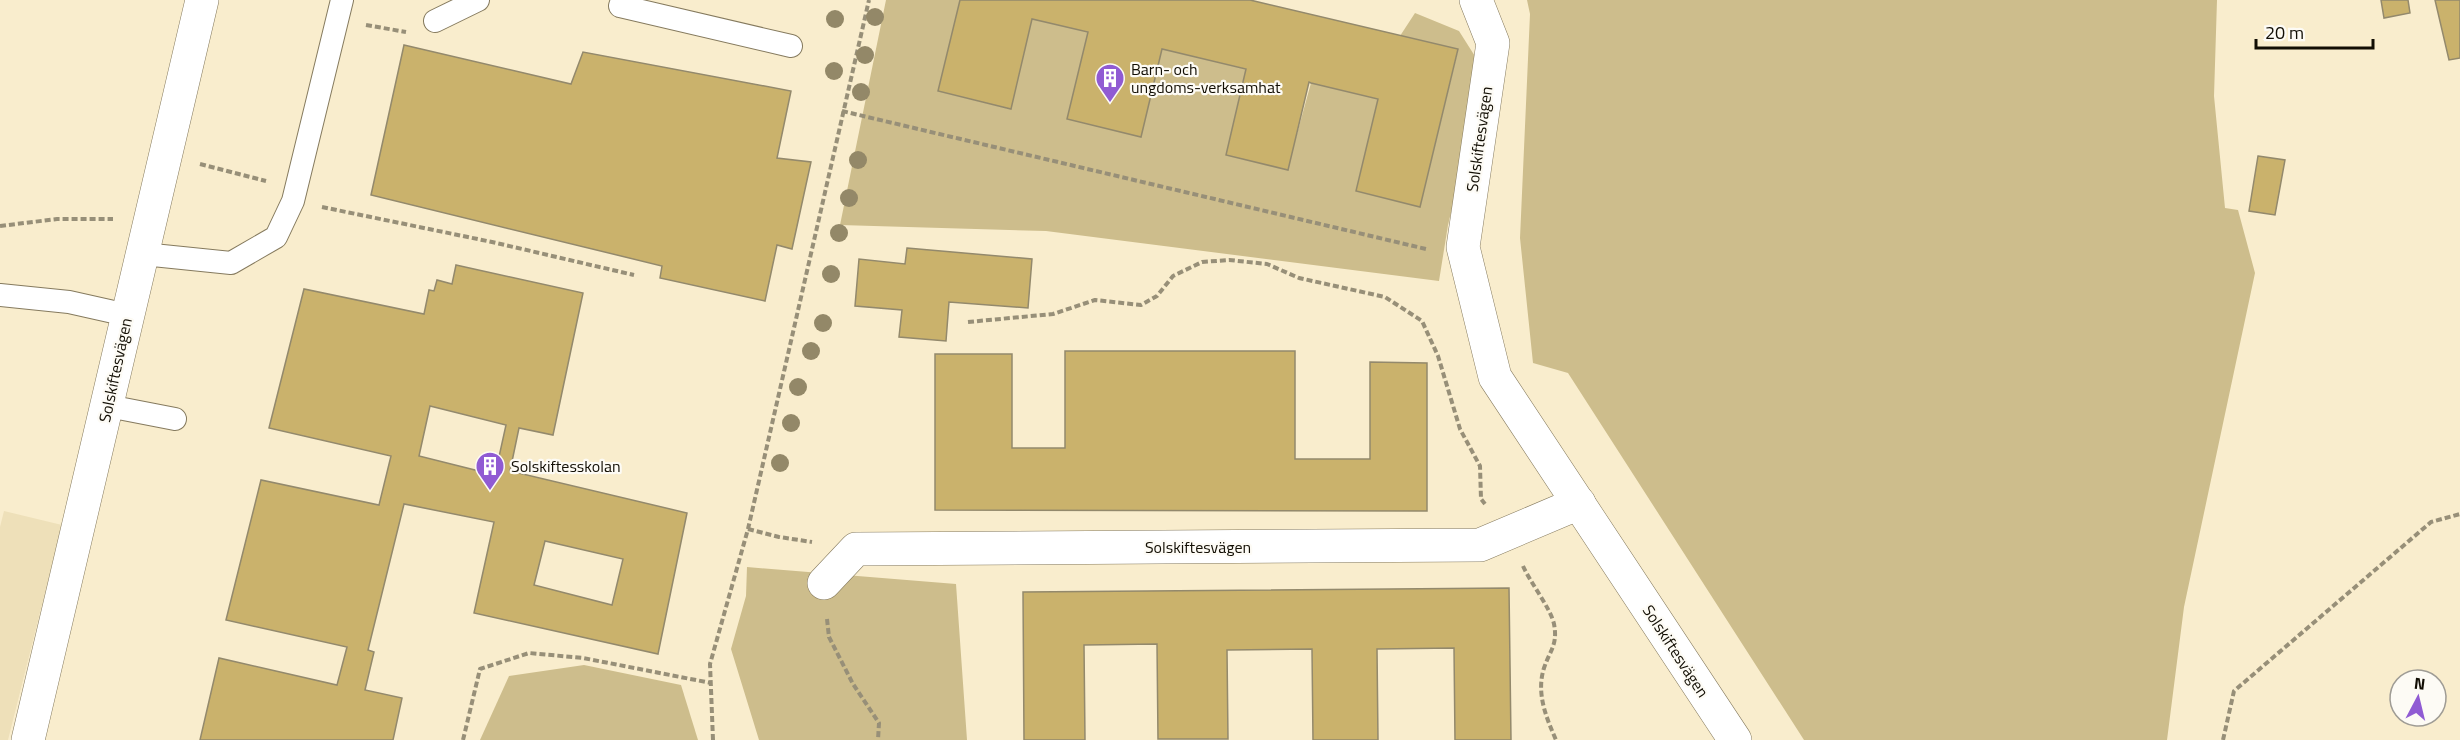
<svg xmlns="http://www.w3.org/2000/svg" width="2460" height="740" font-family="'Titillium Web',sans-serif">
<rect width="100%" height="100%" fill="#f9edcd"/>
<polygon fill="#eee0b9" points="4,511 62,525 8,740 0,740 0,527"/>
<g fill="#cdbd8c">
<polygon points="886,0 960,0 938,91 1010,109 1032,19 1088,32 1067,119 1141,136 1162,49 1246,69 1226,155 1287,170 1311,83 1378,99 1356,191 1420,207 1458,50 1400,36 1415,13 1459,31 1478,61 1474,118 1448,225 1439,281 1046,231 840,225"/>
<polygon points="1527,0 2217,0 2214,96 2225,208 2238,210 2255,273 2184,607 2167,740 1804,740 1568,373 1533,363 1520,238 1530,14"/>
<polygon points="747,567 956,584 967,740 759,740 731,649 746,596"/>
<polygon points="584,665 681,685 698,740 480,740 509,676"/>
</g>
<g fill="#cab26c" stroke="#93896c" stroke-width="1.5" fill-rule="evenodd">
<polygon points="960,0 1250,0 1458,49 1420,207 1356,191 1378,99 1311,83 1309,82 1288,170 1226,155 1246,69 1162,49 1141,137 1067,119 1088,32 1032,19 1011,109 938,91"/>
<polygon points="2381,0 2408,0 2410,13 2384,18"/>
<polygon points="2435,0 2460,0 2460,58 2449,60"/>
<polygon points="404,45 571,84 583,52 791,91 777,158 811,162 792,249 777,245 765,301 660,278 662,266 371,195"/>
<polygon points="2258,156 2285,160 2275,215 2249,211"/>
<polygon points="907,248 1032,259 1028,308 949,302 946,341 899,337 902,310 855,306 859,259 905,264"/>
<path d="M456 265 583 293 553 435 519 428 510 471 687 513 658 654 474 613 494 522 404 504 368 650 374 652 365 690 402 698 393 740H200L219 658 337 685 347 647 226 620 261 480 379 505 391 456 269 428 304 289 424 314 429 290 434 291 437 280 452 284ZM430 406 506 425 495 475 419 456ZM545 541 623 559 612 605 534 585Z"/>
<polygon points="1065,351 1295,351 1295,459 1370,459 1370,362 1427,363 1427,511 935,510 935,354 1012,354 1012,448 1065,448"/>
<polygon points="1509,588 1511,740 1455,740 1454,648 1377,649 1378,740 1313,740 1312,649 1227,650 1228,739 1158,739 1157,644 1084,645 1085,740 1024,740 1023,592"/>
</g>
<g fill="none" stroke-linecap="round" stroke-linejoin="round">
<g stroke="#857a5e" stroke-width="24">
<g id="service">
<polyline points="622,0 620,6 791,46"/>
<polyline points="435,21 478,0"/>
<polyline points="143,254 231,263 276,237 293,201 342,0"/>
<polyline points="0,295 69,302 127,315"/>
<polyline points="108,406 175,419"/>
</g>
</g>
<g stroke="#857a5e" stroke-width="34">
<g id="minor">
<polyline points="1476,0 1493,43 1463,247 1495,377 1735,740"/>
<polyline points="824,583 856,549 1480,545 1579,503"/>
<polyline points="28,740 202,0"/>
</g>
</g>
<g stroke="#978f78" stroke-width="4" stroke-dasharray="6 3" stroke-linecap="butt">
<polyline points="366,25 406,32"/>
<polyline points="842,111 1426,249"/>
<polyline points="200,164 266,181"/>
<polyline points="322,207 492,242 634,275"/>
<polyline points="0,226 57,219 113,219"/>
<polyline points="968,322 1053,314 1095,300 1141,305 1157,296 1173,276 1202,262 1229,260 1267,264 1299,278 1385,297 1422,321 1438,356 1460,429 1480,466 1481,499 1485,504"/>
<polyline points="748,529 779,537 812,542"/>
<path d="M1523 566C1530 582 1551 609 1554 624 1558 645 1550 650 1544 668 1536 693 1546 717 1556 740"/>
<polyline points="827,619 829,637 853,684 879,723 878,740"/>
<polyline points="463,740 480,669 529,653 583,658 711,683"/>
<polyline points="713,740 710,664 748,529 869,0"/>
<polyline points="2223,740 2234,691 2431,522 2460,514"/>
</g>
<use href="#service" stroke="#fff" stroke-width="22"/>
<use href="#minor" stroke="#fff" stroke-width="33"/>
</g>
<g fill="#938868">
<circle cx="875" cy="17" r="9"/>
<circle cx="835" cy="19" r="9"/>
<circle cx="865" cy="55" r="9"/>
<circle cx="834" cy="71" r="9"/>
<circle cx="861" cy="92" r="9"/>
<circle cx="858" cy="160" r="9"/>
<circle cx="849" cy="198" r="9"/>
<circle cx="839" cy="233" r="9"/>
<circle cx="831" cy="274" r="9"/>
<circle cx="823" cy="323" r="9"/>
<circle cx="811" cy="351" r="9"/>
<circle cx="798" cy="387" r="9"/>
<circle cx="791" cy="423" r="9"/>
<circle cx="780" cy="463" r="9"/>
</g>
<defs>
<g id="building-pin" transform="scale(1.5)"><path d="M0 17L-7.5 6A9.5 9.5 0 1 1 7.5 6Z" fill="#905bd3" stroke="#fdfbf5"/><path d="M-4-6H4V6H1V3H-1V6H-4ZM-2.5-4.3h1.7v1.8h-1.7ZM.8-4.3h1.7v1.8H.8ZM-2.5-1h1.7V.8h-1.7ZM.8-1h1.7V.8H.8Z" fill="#fff"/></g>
</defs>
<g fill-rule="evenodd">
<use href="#building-pin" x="1110" y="78"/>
<use href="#building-pin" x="490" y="466"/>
</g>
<g text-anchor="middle" stroke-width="4.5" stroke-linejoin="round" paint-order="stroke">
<g font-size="16" fill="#120e04" stroke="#fdfbf5" text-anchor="start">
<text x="1131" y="75">Barn- och<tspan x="1131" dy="18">ungdoms-verksamhat</tspan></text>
<text x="511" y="472">Solskiftesskolan</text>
</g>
<g font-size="16" fill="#120e04" stroke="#fdfbf5">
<text transform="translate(1479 139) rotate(-82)" y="6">Solskiftesvägen</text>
<text transform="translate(115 370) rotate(-78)" y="6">Solskiftesvägen</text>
<text x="1198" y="553">Solskiftesvägen</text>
<text transform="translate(1676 651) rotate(57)" y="6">Solskiftesvägen</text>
</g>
</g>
<g transform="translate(2418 698) rotate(7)"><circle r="28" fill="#fdfbf5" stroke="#9f9c95" stroke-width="1.5"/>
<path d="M0-4.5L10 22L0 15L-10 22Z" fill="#905bd3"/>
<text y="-9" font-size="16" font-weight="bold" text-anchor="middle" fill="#120e04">N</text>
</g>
<path d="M2256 39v9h117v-9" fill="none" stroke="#120e04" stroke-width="3"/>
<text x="2265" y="39" font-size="18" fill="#120e04" stroke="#fdfbf5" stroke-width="4.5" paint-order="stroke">20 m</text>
</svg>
